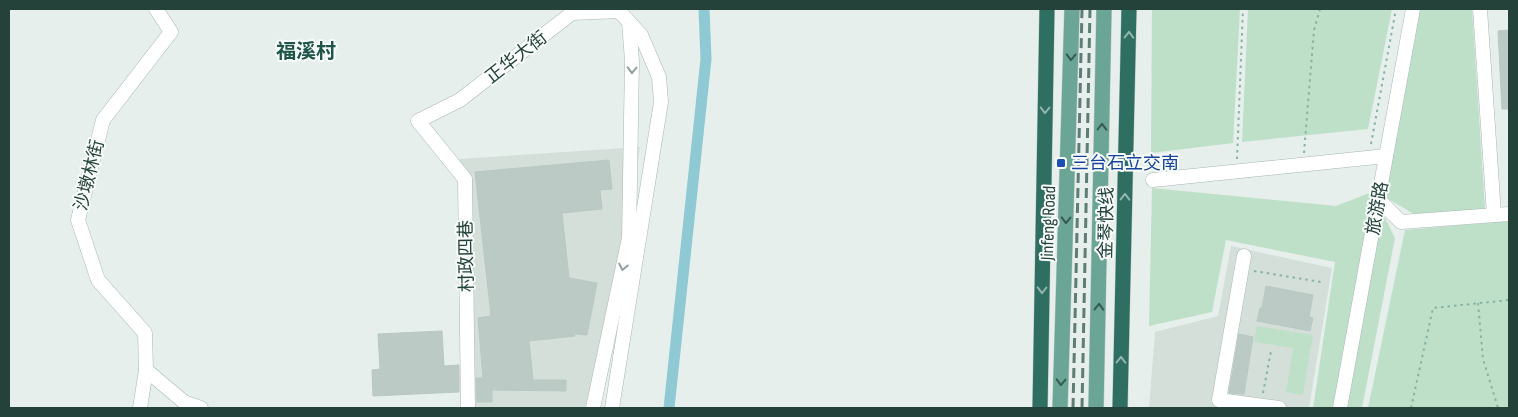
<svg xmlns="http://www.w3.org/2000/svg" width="1518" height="417" font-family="'Sofia Sans Condensed','Noto Sans SC',sans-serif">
<rect width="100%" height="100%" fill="#e6efeb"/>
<g fill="#d4dfda">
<polygon points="640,147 600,408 466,408 460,159"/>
<polygon points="1231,246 1332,268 1309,408 1149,408 1155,332 1218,316"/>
</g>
<g fill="#bfe0c8">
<polygon points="1152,9 1240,9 1233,143 1151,153"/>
<polygon points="1248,9 1392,9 1368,129 1242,142"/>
<polygon points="1420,9 1472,9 1485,209 1414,214 1385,197"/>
<polygon points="1152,188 1336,206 1372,192 1395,238 1362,408 1313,408 1335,262 1226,240 1212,312 1149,326"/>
<polygon points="1509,221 1509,408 1368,408 1405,230"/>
<polygon points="1257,326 1313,335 1303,395 1286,392 1293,348 1254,342"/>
</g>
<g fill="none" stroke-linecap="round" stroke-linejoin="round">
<polyline stroke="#8ec9d4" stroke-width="11" points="669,408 706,59 704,9"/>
</g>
<g fill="#bbcac4" stroke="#b8c9c2">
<polygon points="1509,30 1509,109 1502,109 1498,31"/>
<polygon points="609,160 612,189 600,190 602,209 562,213 569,278 597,283 587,335 574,334 575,336 529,341 533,380 566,380 566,391 492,390 492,402 477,402 476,378 483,378 478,318 491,316 475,172"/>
<polygon points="1266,286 1313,295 1309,317 1313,318 1310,331 1257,321 1260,308 1262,308"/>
<polygon points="442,331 444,366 459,365 459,392 373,396 372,370 380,369 378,334"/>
<polygon points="1239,334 1253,337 1244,394 1229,393"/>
</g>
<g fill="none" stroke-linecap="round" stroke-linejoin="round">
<g stroke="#a8b8b2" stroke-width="15">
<g id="minor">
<polyline points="1480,9 1494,215"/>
<polyline points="1153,180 1386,156"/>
<polyline points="1378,199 1401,222 1509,214"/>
<polyline points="1244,256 1219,400 1279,408"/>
<polyline points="146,370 184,402 201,408"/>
<polyline points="140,408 146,370 145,333 98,280 78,220 103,120 171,32 156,9"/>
<polyline points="468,408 465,179 418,121 460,100 572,13 620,11"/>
<polyline points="593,408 629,238 632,61 629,22"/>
<polyline points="612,408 661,102 659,77 641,35 617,9"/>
<polyline points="1340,408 1413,9"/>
</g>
</g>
<g stroke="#c2cac8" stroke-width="16">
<g id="major">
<polyline points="1060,408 1072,9"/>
<polyline points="1096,408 1104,9"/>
</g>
</g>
<g stroke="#c2cac8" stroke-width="16">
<g id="highway">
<polyline points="1040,408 1047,9"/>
<polyline points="1120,408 1129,9"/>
</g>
</g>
<g stroke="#86b3a5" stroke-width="2" stroke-dasharray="2.5 4" stroke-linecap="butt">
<polyline points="1371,144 1396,9"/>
<polyline points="1304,153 1314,30 1320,9"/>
<polyline points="1237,159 1243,9"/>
<polyline points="1254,271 1321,282"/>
<polyline points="1478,303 1483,359 1498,408"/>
<polyline points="1263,393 1271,351"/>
<polyline points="1411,408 1433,308 1509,300"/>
</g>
<use href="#minor" stroke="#fff" stroke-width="14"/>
<use href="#major" stroke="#6aa596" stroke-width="15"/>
<use href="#highway" stroke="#2f6f62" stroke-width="15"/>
<g stroke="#5f7d75" stroke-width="3" stroke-dasharray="10 5" stroke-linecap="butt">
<polyline points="1073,408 1082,9"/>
<polyline points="1082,408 1090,9"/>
</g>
</g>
<defs><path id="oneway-chevron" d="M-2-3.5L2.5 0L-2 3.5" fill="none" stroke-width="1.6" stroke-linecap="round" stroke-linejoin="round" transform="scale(1.25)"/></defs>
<g stroke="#93b5ae">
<use href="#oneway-chevron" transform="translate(1129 35) rotate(-89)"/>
<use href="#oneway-chevron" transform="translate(1045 110) rotate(91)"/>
<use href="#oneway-chevron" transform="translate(1125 197) rotate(-89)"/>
<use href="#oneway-chevron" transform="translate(1042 290) rotate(91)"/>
<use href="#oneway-chevron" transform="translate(1121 360) rotate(-89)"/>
</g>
<g stroke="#365b51">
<use href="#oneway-chevron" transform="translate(1071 57) rotate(91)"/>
<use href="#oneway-chevron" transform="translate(1102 127) rotate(-89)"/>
<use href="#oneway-chevron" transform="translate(1066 220) rotate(91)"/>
<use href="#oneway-chevron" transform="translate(1099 307) rotate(-89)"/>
<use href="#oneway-chevron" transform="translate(1061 382) rotate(92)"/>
</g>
<g stroke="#92a09c">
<use href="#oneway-chevron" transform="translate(632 70) rotate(91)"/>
<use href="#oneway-chevron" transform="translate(623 267) rotate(102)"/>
</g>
<rect fill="#1a4fb4" stroke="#f7fbf9" stroke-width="2" x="1056" y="158" width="10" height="10" rx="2.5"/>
<g text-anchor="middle" stroke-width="4" stroke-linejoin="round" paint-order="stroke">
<g font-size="18" fill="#24423a" stroke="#f7fbf9">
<text transform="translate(516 57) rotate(-38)" y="6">正华大街</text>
<text transform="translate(89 175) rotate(-76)" y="6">沙墩林街</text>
<text transform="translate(1377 208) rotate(-80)" y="6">旅游路</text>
<text transform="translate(1048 223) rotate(-88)" y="6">Jinfeng Road</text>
<text transform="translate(1106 223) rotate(-89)" y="6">金琴快线</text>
<text transform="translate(466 256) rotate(-91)" y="6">村政四巷</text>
</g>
<g font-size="18" fill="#164399" stroke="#f7fbf9" text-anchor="start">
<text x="1071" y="169">三台石立交南</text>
</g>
<g font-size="20" font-weight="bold" fill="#1f5548" stroke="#f7fbf9">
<text x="306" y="58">福溪村</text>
</g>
</g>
<rect width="1518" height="417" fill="none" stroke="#24423a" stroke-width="20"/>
</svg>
